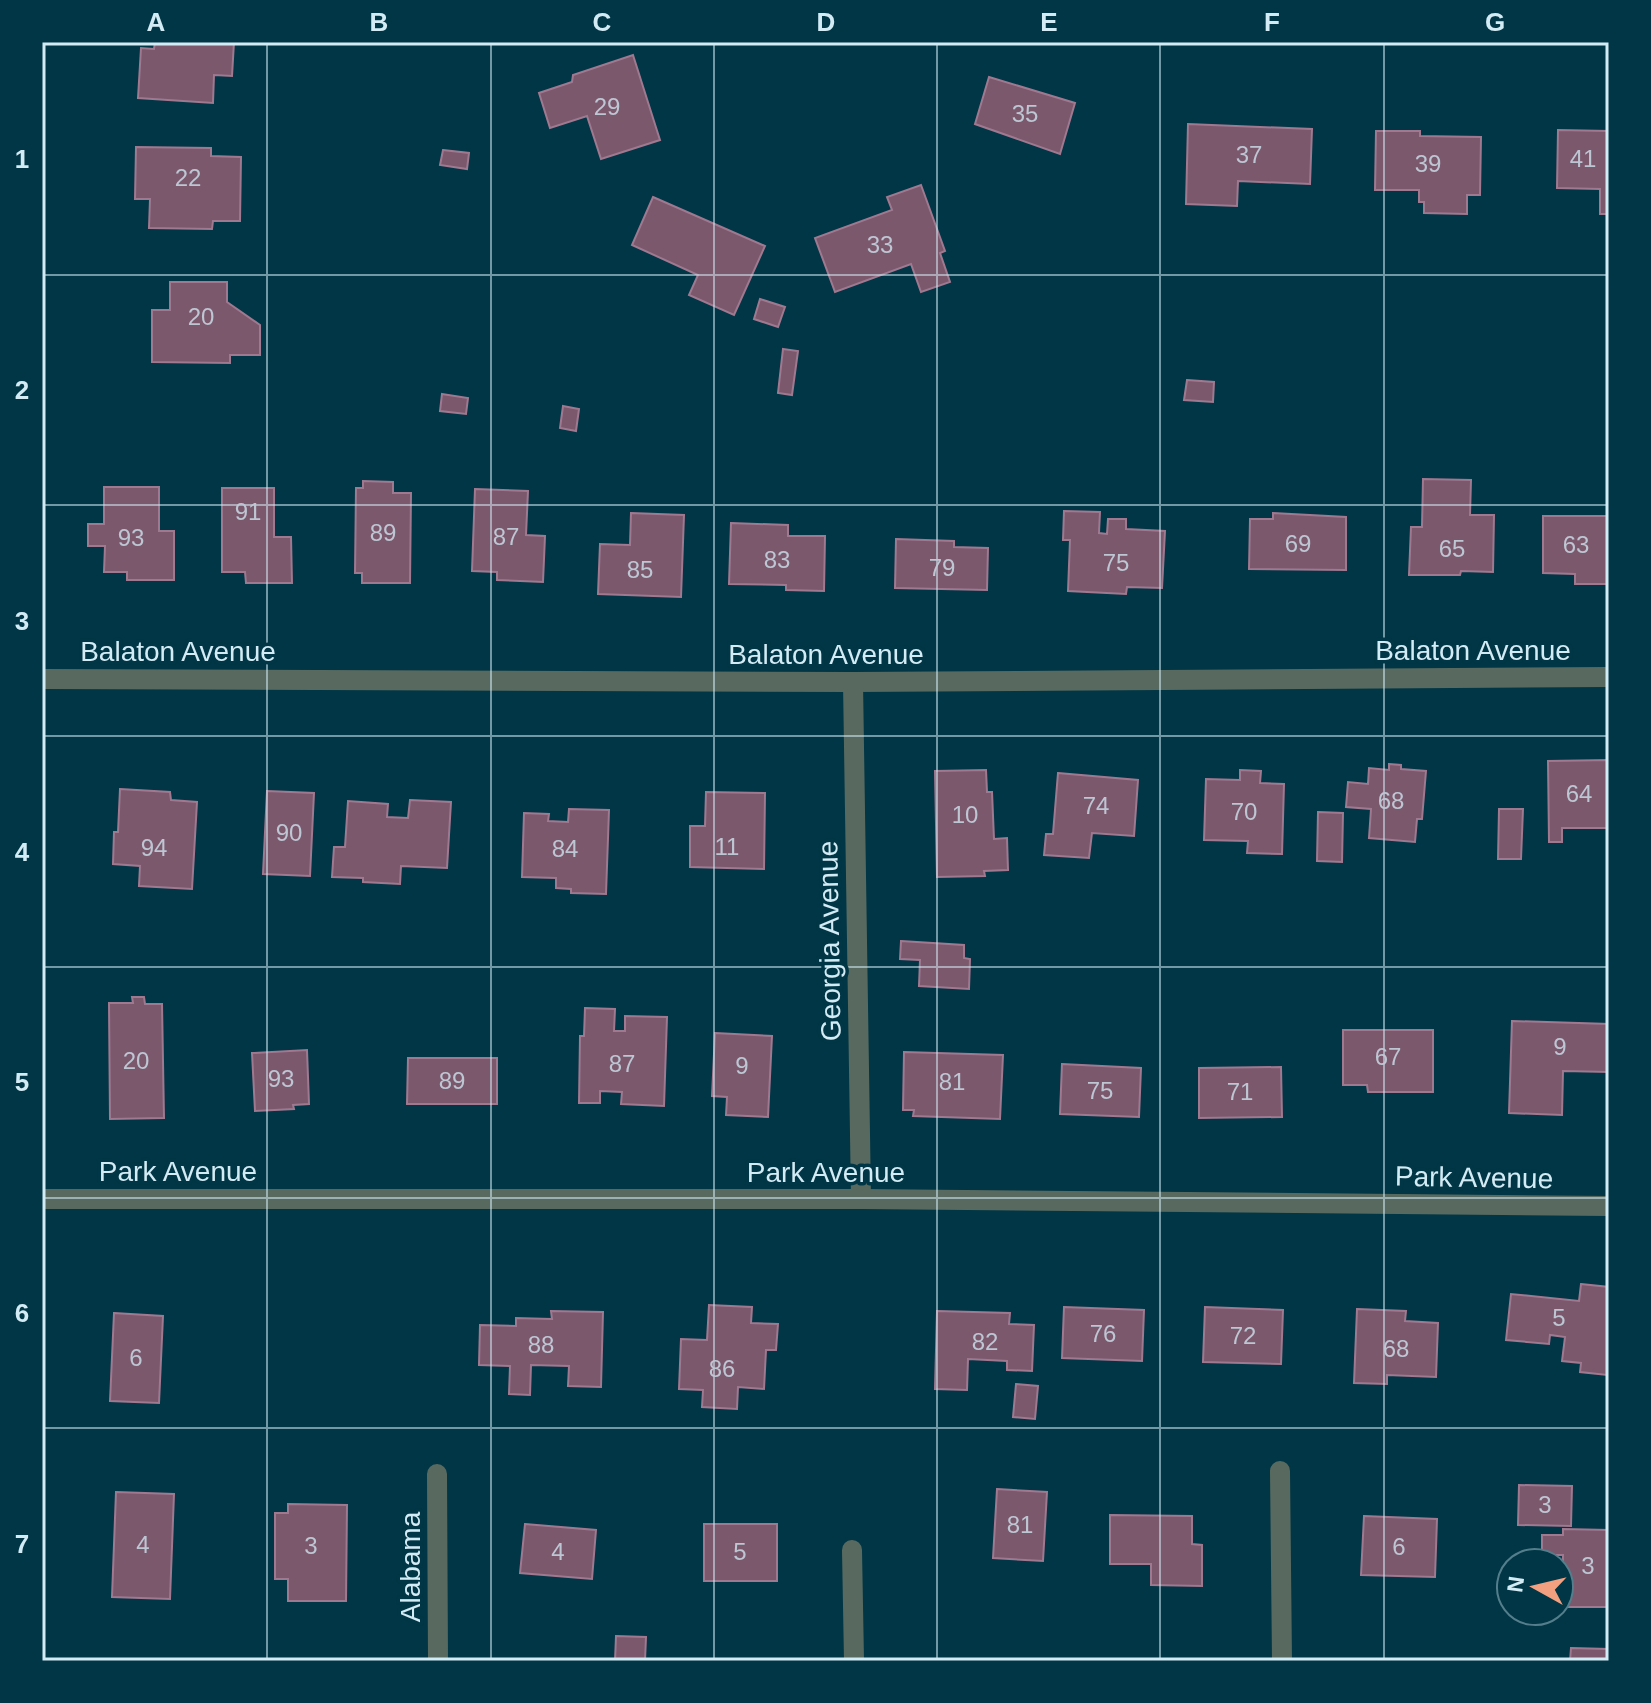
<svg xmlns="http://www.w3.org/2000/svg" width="1651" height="1703" font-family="Arial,sans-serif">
<rect width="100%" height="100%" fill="#003645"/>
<g fill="#7c586d" stroke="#9f7990" stroke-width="2">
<polygon points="155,42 234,42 232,76 214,75 213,103 138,98 141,48 154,49"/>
<polygon points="633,55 660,140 601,159 587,116 550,128 539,93 572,82 573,75"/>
<polygon points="989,77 1075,103 1060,154 975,124"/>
<polygon points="1188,124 1312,129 1310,184 1238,181 1237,206 1186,204"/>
<polygon points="1558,130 1609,131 1609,214 1600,214 1600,189 1557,188"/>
<polygon points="1376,131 1420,131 1420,136 1481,137 1480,195 1467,195 1467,214 1424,213 1424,202 1419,202 1419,190 1375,190"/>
<polygon points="136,147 211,148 211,156 241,157 240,221 213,221 212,229 149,228 150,199 135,199"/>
<polygon points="443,150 469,153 467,169 440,165"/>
<polygon points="921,185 945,251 940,253 950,282 921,292 911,264 835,292 815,238 892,210 887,197"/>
<polygon points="653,197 765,246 734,315 689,295 698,275 632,245"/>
<polygon points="170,282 227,282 227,302 260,325 260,355 230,355 230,363 152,362 152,310 170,310"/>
<polygon points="760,299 785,307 778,327 754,319"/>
<polygon points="783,349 798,351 792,395 778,393"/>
<polygon points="1187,380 1214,382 1213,402 1184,400"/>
<polygon points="442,394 468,398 466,414 440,411"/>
<polygon points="563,406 579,409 576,431 560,428"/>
<polygon points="1423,479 1471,480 1470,515 1494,515 1493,572 1461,571 1460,575 1409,575 1411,527 1422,527"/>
<polygon points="363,481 393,482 393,493 411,493 410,583 362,583 362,573 355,573 356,488 363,488"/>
<polygon points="104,487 159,487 159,531 174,531 174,580 127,580 127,572 104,572 105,546 88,546 88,524 104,524"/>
<polygon points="222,488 274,488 274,537 291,537 292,583 246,583 245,572 222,572"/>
<polygon points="475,489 528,491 526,535 545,536 543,582 497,580 497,572 472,571"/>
<polygon points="1064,511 1100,512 1099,533 1107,534 1108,519 1126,519 1126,529 1165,531 1162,588 1127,587 1126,594 1068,591 1070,540 1063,540"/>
<polygon points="631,513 684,515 681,597 598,594 600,544 630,545"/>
<polygon points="1273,513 1346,517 1346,570 1249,569 1250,519 1273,519"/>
<polygon points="1543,516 1609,516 1609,584 1575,584 1575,574 1543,573"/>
<polygon points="731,523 788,525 788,536 825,536 824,591 786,590 786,585 729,584"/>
<polygon points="896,539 954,541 954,547 988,548 987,590 895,588"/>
<polygon points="1609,760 1609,828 1562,828 1562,842 1549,842 1548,761"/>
<polygon points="1389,764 1401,765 1401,769 1426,771 1422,819 1417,819 1415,842 1369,838 1371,809 1346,807 1348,782 1368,784 1369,768 1389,770"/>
<polygon points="986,770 987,792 992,792 994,839 1007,838 1008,870 984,871 985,876 937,877 935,771"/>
<polygon points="1240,770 1261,771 1260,783 1284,784 1282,854 1247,853 1248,841 1204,840 1206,779 1240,780"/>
<polygon points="1058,773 1138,780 1134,836 1092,833 1089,858 1044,855 1046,834 1053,834"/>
<polygon points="120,789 170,792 171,800 197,802 192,889 139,886 140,866 113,864 114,832 118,832"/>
<polygon points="267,791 314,793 310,876 263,874"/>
<polygon points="706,792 765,793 764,869 690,867 690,826 705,826"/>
<polygon points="410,800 451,802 447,868 401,866 400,884 363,882 363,878 332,877 334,847 345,847 348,801 388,804 387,817 408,818"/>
<polygon points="569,809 609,810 606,894 571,893 571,889 556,888 556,878 522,877 524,813 549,814 548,821 568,822"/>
<polygon points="1499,809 1523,809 1521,859 1498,859"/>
<polygon points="1318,812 1343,813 1342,862 1317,861"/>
<polygon points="901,941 964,945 964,958 970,959 969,989 919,986 920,960 900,959"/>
<polygon points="132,997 144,997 145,1004 162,1004 164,1118 110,1119 109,1003 133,1003"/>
<polygon points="585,1008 615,1009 614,1031 625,1031 625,1016 667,1017 664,1106 621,1104 622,1092 600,1091 600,1103 579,1103 580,1036 584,1036"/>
<polygon points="1512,1021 1609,1024 1609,1072 1563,1071 1562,1115 1509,1113"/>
<polygon points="1343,1030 1433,1030 1433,1092 1368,1092 1367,1085 1343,1085"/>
<polygon points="715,1033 772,1036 768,1117 726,1115 727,1097 712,1096"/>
<polygon points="307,1050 309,1104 293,1105 294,1109 255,1111 252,1053"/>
<polygon points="904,1052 1003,1055 1000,1119 913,1116 914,1110 903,1110"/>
<polygon points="408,1058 497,1058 497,1104 407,1104"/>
<polygon points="1062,1064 1141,1068 1139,1117 1060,1114"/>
<polygon points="1281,1067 1282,1117 1199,1118 1199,1068"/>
<polygon points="1581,1284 1609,1287 1607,1375 1580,1372 1581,1363 1562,1361 1565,1337 1550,1335 1549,1344 1506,1340 1511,1294 1579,1301"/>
<polygon points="709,1305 752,1307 751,1323 778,1324 776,1350 766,1350 764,1389 738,1387 737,1409 702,1407 703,1390 679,1389 681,1339 707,1340"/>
<polygon points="1064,1307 1144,1310 1142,1361 1062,1358"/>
<polygon points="1205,1307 1283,1310 1281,1364 1203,1362"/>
<polygon points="1357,1309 1406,1311 1405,1321 1438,1323 1436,1377 1387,1375 1387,1384 1354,1383"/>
<polygon points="551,1311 603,1312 601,1387 568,1386 569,1366 531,1365 530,1395 509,1394 510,1366 479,1365 480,1325 516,1326 516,1318 552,1319"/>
<polygon points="937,1311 1010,1313 1009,1324 1034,1325 1032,1371 1007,1370 1007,1361 968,1359 967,1390 935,1389"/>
<polygon points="114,1313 163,1316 159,1403 110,1401"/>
<polygon points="1016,1384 1038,1386 1035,1419 1013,1417"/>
<polygon points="1519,1485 1572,1486 1571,1526 1518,1525"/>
<polygon points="997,1489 1047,1492 1043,1561 993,1558"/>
<polygon points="116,1492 174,1494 170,1599 112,1597"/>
<polygon points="288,1504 347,1505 346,1601 288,1601 288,1579 275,1579 275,1513 288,1513"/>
<polygon points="1110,1515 1192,1516 1192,1544 1202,1545 1202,1586 1151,1585 1151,1564 1110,1564"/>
<polygon points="1364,1516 1437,1519 1435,1577 1361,1575"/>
<polygon points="525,1524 596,1530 592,1579 520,1573"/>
<rect x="704" y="1524" width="73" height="57"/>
<polygon points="1563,1529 1609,1530 1609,1607 1562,1607 1563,1555 1542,1555 1542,1535 1563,1535"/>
<polygon points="616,1636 646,1637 645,1661 615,1661"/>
<polygon points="1571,1648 1609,1649 1609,1661 1570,1661"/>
</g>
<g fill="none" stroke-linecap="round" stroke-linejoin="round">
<g stroke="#586a60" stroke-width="20">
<polyline points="42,679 853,682 1609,677"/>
<polyline points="853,682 861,1199"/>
<polyline points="42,1199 861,1199 1609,1206"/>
<polyline points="1280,1471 1282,1661"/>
<polyline points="437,1474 438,1661"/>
<polyline points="852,1550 854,1661"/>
</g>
</g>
<path fill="none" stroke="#d3ebf5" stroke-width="2" stroke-opacity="0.55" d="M267 42V1661M491 42V1661M714 42V1661M937 42V1661M1160 42V1661M1384 42V1661M42 275H1609M42 505H1609M42 736H1609M42 967H1609M42 1198H1609M42 1428H1609"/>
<g text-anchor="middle" stroke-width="7" stroke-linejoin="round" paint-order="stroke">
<g font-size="24" fill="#bdc6d3">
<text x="607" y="115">29</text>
<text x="1025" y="122">35</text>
<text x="1249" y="163">37</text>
<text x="1583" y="167">41</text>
<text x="1428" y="172">39</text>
<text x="188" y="186">22</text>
<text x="880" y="253">33</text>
<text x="201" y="325">20</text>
<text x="248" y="520">91</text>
<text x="383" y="541">89</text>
<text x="506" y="545">87</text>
<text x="131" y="546">93</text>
<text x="1298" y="552">69</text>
<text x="1576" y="553">63</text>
<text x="1452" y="557">65</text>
<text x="777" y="568">83</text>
<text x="1116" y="571">75</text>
<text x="942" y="576">79</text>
<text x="640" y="578">85</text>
<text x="1579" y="802">64</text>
<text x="1391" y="809">68</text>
<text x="1096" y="814">74</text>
<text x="1244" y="820">70</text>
<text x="965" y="823">10</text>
<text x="289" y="841">90</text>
<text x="727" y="855">11</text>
<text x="154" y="856">94</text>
<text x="565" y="857">84</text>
<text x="1560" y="1055">9</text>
<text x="1388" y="1065">67</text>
<text x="136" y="1069">20</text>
<text x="622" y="1072">87</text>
<text x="742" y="1074">9</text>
<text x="281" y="1087">93</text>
<text x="452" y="1089">89</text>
<text x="952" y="1090">81</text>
<text x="1100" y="1099">75</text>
<text x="1240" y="1100">71</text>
<text x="1559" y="1326">5</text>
<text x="1103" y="1342">76</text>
<text x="1243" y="1344">72</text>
<text x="985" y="1350">82</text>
<text x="541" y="1353">88</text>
<text x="1396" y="1357">68</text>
<text x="136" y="1366">6</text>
<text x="722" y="1377">86</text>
<text x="1545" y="1513">3</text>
<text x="1020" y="1533">81</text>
<text x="143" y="1553">4</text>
<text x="311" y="1554">3</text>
<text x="1399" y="1555">6</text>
<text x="558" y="1560">4</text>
<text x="740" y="1560">5</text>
<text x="1588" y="1574">3</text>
</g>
<g font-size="28" fill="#d3ebf5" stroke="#003645">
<text x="1473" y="660">Balaton Avenue</text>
<text x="178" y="661">Balaton Avenue</text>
<text x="826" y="664">Balaton Avenue</text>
<text transform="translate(829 941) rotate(-91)" y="10">Georgia Avenue</text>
<text x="178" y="1181">Park Avenue</text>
<text x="826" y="1182">Park Avenue</text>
<text transform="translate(1474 1177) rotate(1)" y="10">Park Avenue</text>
<text transform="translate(410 1567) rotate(-90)" y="10">Alabama</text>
</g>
</g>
<rect width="1651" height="1703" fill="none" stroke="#003645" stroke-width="88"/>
<g transform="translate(1535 1587) rotate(278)"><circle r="38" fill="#003645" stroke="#547e8b" stroke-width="2"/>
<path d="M0-6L14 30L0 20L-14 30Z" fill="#f2a07f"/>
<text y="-12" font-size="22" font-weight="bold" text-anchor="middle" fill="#d3ebf5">N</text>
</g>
<rect x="44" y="44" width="1563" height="1615" fill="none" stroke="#d3ebf5" stroke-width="3"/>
<g font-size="26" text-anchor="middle" font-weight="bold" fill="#d3ebf5">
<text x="156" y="31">A</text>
<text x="379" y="31">B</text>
<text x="602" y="31">C</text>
<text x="826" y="31">D</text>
<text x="1049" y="31">E</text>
<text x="1272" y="31">F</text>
<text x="1495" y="31">G</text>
<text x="22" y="168">1</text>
<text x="22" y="399">2</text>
<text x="22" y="630">3</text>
<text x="22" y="861">4</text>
<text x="22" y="1091">5</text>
<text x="22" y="1322">6</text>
<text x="22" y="1553">7</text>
</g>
</svg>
